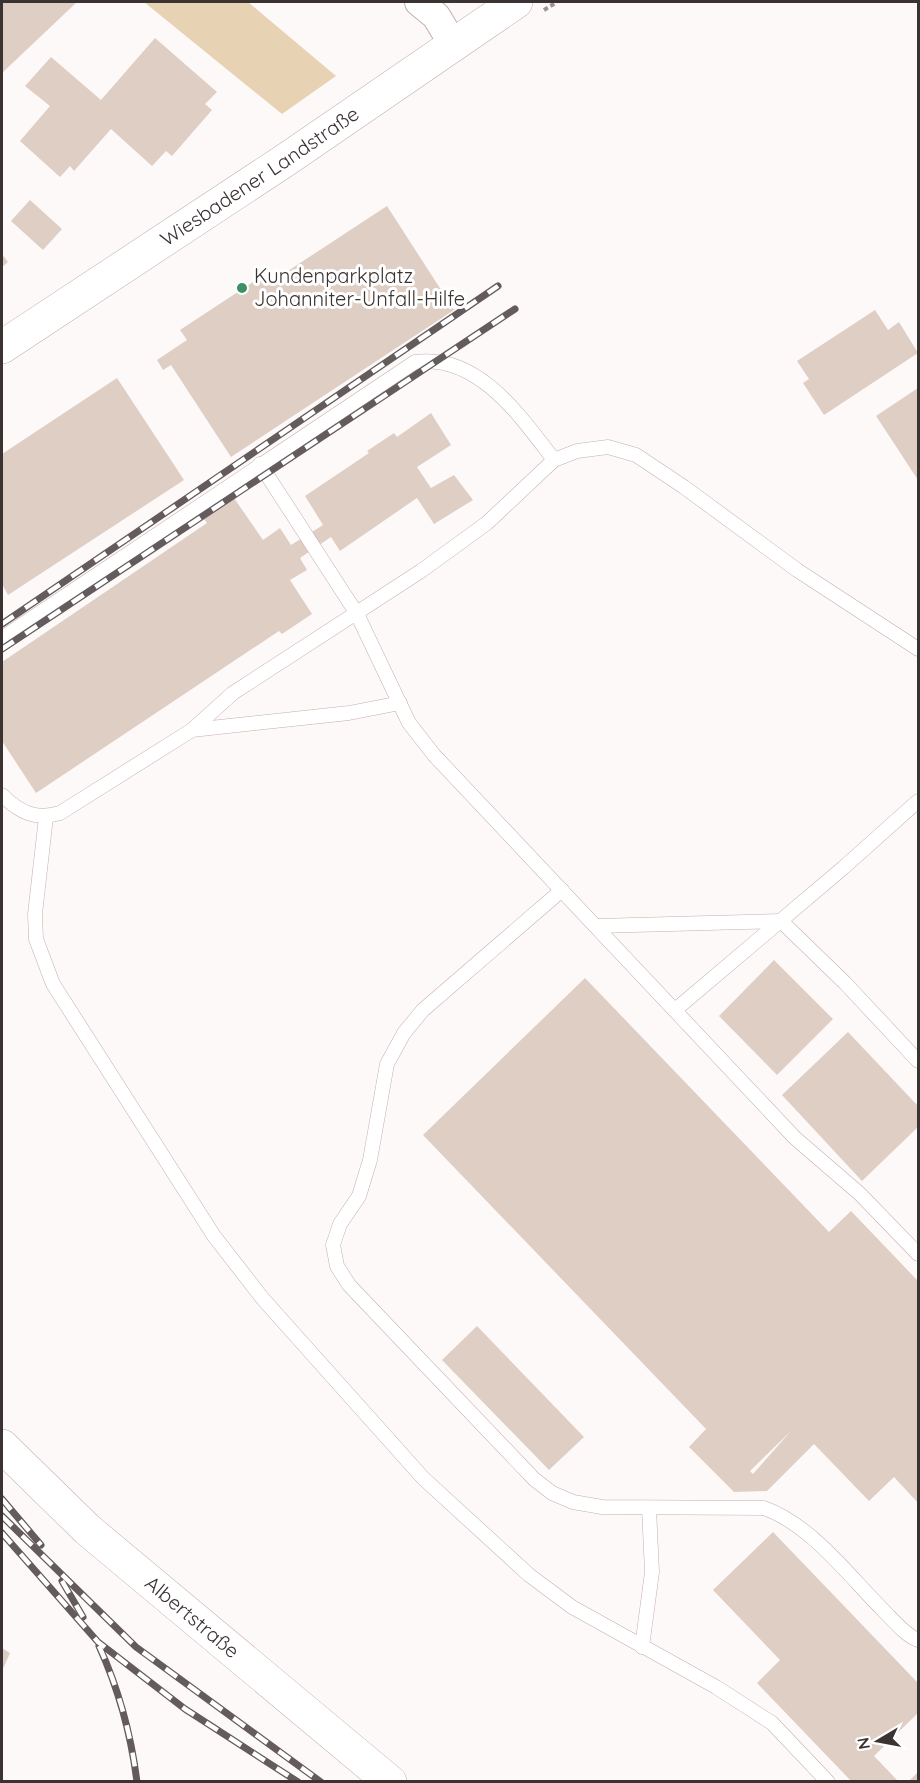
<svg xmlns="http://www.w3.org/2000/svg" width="920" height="1783" font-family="Quicksand,sans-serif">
<rect width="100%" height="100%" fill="#fef9f9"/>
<polygon fill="#e7d2b3" points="144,2 248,2 336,76 282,114"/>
<g fill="#dfcec4" fill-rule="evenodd">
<polygon points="2,2 77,2 2,73"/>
<polygon points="155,38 217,92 205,104 212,110 172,156 166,151 152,166 111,129 74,171 70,166 60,177 20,141 50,106 25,86 51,57 101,100"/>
<polygon points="30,200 62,229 43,250 11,221"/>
<polygon points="387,206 454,310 231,457 171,365 163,370 157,360 187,340 180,330 262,276 268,284"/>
<polygon points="2,254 8,262 2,267"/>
<polygon points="875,310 888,330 899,322 918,353 824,415 803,383 809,379 797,361"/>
<polygon points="117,378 184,480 8,595 2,584 2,454"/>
<polygon points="918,388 918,480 876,416"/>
<polygon points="431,413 451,445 417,467 431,488 454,475 473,500 434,524 417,498 340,551 331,537 300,558 307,570 290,580 312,614 282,634 279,631 36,793 2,741 2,662 207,523 204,519 234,498 263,540 280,528 291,545 323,525 305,496 369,453 367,451 394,433 397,437"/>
<polygon points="774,960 833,1019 777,1075 719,1016"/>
<path d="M585 978 829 1232 851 1211 918 1281V1503L894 1477 869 1501 814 1444 767 1491 734 1492 689 1447 706 1429 423 1135ZM791 1431 753 1474 750 1471Z"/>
<polygon points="848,1032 918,1106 918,1127 862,1181 782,1095"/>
<polygon points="477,1326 584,1437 549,1470 442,1360"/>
<polygon points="773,1532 918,1683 918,1713 874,1756 897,1780 895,1782 852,1782 757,1683 780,1660 713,1590"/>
<polygon points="2,1648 10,1653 2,1671"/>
<polygon points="918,1772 918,1782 908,1782"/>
</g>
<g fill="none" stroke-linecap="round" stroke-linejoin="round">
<g stroke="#c3afac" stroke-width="15">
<g id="lane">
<polyline points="260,464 357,614 409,723 434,755 795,1138 860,1194 918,1254"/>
<path d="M2 638 415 362C478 353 521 417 554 460"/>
<polyline points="192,730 233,693 421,571 487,523 554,460 577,451 608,447 636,455 684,487 797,570 918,649"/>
<path d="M2 795C20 813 36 820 60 813L192 730 349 713 400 703"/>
<polyline points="46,817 35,914 36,939 53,984 214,1236 263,1299 423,1478 529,1575 572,1607 716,1687 772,1723 828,1782"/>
<path d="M562 890 423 1010 404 1033 387 1064 370 1160 359 1196 340 1224 333 1245 337 1266 349 1285 534 1479 552 1493 573 1502 602 1507 764 1508C810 1524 849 1576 883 1610 893 1620 905 1635 918 1640"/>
<polyline points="596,926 781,921 845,983 918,1061"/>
<polyline points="675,1010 843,868 918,801"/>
<polyline points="642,1647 652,1572 649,1508"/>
</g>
</g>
<g stroke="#c3afac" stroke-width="30">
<polyline id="street" points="419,2 436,16 453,44"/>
</g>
<g stroke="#c3afac" stroke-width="34">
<g id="secondary">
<path id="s1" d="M2 347 287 159 516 2"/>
<path id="s2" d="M2 1446 88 1530 390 1782"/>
</g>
</g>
<polyline stroke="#9a9393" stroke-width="4" stroke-dasharray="4.5 3" stroke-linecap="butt" points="544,10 557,2"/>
<use href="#lane" stroke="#fff" stroke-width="14"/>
<use href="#street" stroke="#fff" stroke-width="28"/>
<use href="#secondary" stroke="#fff" stroke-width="33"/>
<g stroke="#645c5c" stroke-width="7">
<g id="rail">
<polyline points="2,624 498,286"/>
<polyline points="2,649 515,309"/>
<polyline points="2,1499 41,1545"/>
<polyline points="2,1516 136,1647 321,1782"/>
<polyline points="2,1533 98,1642 185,1709 298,1782"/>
<polyline points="62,1581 83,1617"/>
<path d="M99 1646C119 1690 131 1734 137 1782"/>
</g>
</g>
<use href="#rail" stroke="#fff" stroke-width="4.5" stroke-dasharray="14" stroke-linecap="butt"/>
</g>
<circle fill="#3c9062" stroke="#fff" stroke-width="2" cx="242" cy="288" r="6"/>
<g text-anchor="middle" stroke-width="6" stroke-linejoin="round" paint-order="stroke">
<g font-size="20" fill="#3b3332" stroke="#fff">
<text dy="7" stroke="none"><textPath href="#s1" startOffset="309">Wiesbadener Landstraße</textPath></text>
<text dy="7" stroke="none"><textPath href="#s2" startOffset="256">Albertstraße</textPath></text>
</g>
<g font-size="20" fill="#3b3332" stroke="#fff" text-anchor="start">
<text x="254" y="283">Kundenparkplatz<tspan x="254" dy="23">Johanniter-Unfall-Hilfe</tspan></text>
</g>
</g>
<rect width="920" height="1783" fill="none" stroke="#3b3332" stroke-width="6"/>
<g transform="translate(878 1741) rotate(260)" stroke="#ffffff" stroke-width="4.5" paint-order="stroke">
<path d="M0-4.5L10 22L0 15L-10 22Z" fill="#3b3332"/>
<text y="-9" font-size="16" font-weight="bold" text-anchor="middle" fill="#3b3332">N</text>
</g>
</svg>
